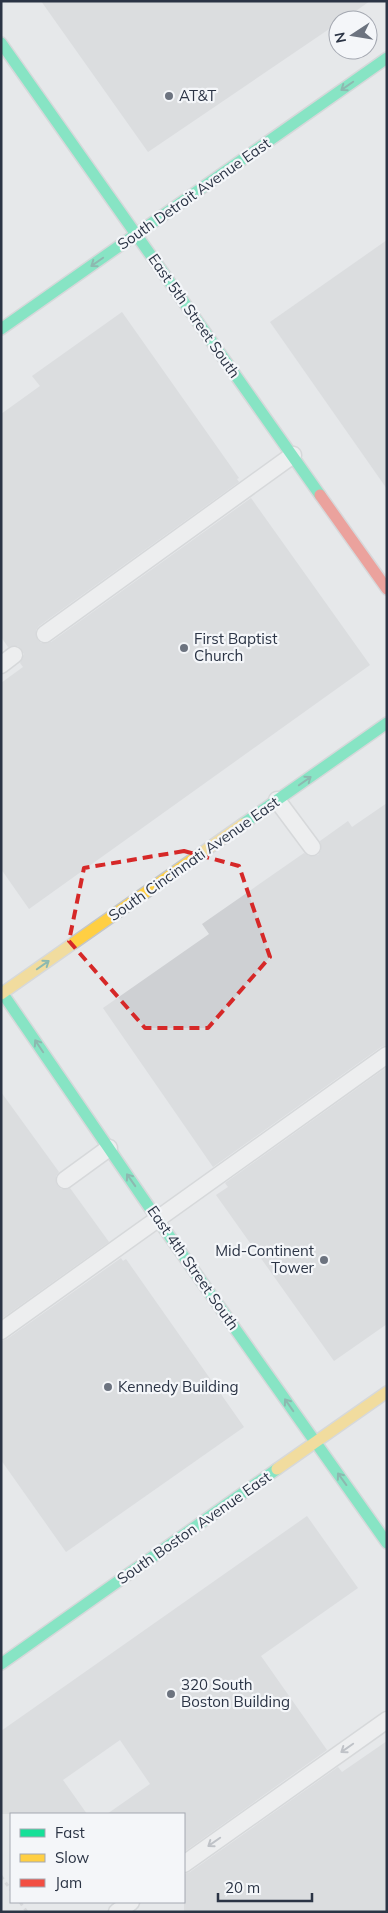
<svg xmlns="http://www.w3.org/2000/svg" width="388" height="1913" font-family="Mulish,sans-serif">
<rect width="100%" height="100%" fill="#e6e8ea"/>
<g fill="#ced0d3">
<polygon points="41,1 370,1 343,20 338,20 338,23 148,152"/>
<polygon points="387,240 387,489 270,322"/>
<polygon points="122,312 239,478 237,479 239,482 39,626 36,630 37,639 41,643 51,642 251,498 370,665 29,909 1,869 1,683 23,667 20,663 24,654 18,646 8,647 1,637 1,414 40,386 32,376"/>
<polygon points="387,803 387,1045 381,1047 213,1167 103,1008 209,934 202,924 304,853 309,856 318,855 321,850 320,841 348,821 352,827"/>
<polygon points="387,1067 387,1324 334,1361 216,1195 228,1187 225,1183"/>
<polygon points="1,1092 59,1172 56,1176 57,1185 61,1189 70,1188 109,1242 1,1319"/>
<polygon points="121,1258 123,1261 126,1259 244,1427 66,1552 1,1460 1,1341 7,1339"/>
<polygon points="307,1516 358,1588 261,1656 327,1750 184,1852 184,1814 107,1814 150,1784 120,1740 63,1780 87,1814 1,1814 1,1731"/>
<polygon points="387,1741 387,1912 184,1912 184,1874 190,1872 338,1767 342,1772"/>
</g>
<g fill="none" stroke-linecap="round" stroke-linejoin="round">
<g stroke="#c4c6c8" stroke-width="19">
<g id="lane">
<polyline points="45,634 293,455"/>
<polyline points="1,665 14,655"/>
<polyline points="277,800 312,847"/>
<polyline points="65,1180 109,1148"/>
<polyline points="1,1331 387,1055"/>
<polyline points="184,1864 387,1720"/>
<polyline points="117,1912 131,1902"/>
</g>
</g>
<g stroke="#c4c6c8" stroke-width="14">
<g id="fast">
<polyline points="1,43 320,495"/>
<polyline points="1,329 387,58"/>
<polyline points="243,824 387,723"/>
<polyline points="1,991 158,1220 387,1543"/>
<polyline points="1,1664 277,1469"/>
</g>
</g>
<g stroke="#c4c6c8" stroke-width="14">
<g id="slow">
<polyline points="1,994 243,824"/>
<polyline points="277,1469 387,1392"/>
</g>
</g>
<g stroke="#c4c6c8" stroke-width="14">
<polyline id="jam" points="320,495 387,589"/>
</g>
<g stroke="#c5c6ca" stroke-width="3" stroke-dasharray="4 4" stroke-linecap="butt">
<polyline points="1,1876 11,1890"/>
<polyline points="20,1902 27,1912"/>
</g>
<use href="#lane" stroke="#f5f6f7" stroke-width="16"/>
<use href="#fast" stroke="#16e098" stroke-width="11"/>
<use href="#slow" stroke="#ffcf43" stroke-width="11"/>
<use href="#jam" stroke="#f24e42" stroke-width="11"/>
</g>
<defs><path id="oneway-shaft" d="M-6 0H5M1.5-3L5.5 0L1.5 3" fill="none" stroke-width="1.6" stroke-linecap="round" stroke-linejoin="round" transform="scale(1.25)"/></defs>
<g stroke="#22816a">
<use href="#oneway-shaft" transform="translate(347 86) rotate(145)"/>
<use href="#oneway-shaft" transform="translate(97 262) rotate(145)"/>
<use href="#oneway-shaft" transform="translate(305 781) rotate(-35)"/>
<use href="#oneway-shaft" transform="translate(43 965) rotate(-35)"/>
<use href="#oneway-shaft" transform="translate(39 1046) rotate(-124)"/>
<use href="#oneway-shaft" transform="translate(131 1180) rotate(-125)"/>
<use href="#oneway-shaft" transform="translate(289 1405) rotate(-125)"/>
<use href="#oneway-shaft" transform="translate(342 1479) rotate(-126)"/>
</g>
<g stroke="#90959e">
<use href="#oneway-shaft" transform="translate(347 1748) rotate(145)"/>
<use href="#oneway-shaft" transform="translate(214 1842) rotate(145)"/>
</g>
<path d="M0 0H388V1913H0ZM184 851 239 866 270 957 208 1028H145L69 941 84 868Z" fill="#e6e8ea" fill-opacity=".55" fill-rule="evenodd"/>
<path fill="none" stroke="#d62828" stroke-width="4" stroke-dasharray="10 6" stroke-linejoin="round" d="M184 851 239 866 270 957 208 1028H145L69 941 84 868Z"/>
<g fill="#6c737f" stroke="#f4f6f9" stroke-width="2">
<circle cx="169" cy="96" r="5"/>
<circle cx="184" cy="648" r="5"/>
<circle cx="324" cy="1260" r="5"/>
<circle cx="108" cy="1387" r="5"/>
<circle cx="171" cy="1694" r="5"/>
</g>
<g text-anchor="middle" stroke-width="4.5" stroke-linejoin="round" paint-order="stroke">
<g font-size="15" fill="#2b3445" stroke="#f4f6f9" text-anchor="start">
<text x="179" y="101">AT&amp;T</text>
<text x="194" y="644">First Baptist<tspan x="194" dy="17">Church</tspan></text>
<text x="314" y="1256" text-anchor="end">Mid-Continent<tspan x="314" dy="17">Tower</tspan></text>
<text x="118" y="1392">Kennedy Building</text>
<text x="181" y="1690">320 South<tspan x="181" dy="17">Boston Building</tspan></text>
</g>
<g font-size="15" fill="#2b3445" stroke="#f4f6f9">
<text transform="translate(194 194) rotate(-35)" y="5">South Detroit Avenue East</text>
<text transform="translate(194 316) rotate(55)" y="5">East 5th Street South</text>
<text transform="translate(194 859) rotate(-35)" y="5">South Cincinnati Avenue East</text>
<text transform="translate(193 1268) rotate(55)" y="5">East 4th Street South</text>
<text transform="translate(194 1528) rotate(-35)" y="5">South Boston Avenue East</text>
</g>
</g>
<rect width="388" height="1913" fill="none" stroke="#2b3445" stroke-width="5"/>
<rect x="10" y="1813" width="175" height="90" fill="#f4f6f9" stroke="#a4a8b1"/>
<rect x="20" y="1829" width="25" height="8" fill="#16e098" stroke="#a4a8b1"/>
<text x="55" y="1838" font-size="15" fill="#2b3445">Fast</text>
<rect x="20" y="1854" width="25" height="8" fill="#ffcf43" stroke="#a4a8b1"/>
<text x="55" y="1863" font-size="15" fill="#2b3445">Slow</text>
<rect x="20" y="1879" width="25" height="8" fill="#f24e42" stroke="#a4a8b1"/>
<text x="55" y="1888" font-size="15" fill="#2b3445">Jam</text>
<g transform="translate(353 35) rotate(258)"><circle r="24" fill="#f4f6f9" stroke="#a4a8b1"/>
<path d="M0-4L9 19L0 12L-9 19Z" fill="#6c737f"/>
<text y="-8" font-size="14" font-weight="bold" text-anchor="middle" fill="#2b3445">N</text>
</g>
<path d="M218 1893v8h94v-8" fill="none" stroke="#2b3445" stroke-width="2.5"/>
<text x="225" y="1893" font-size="15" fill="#2b3445" stroke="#f4f6f9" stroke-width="4" paint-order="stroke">20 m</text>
</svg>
